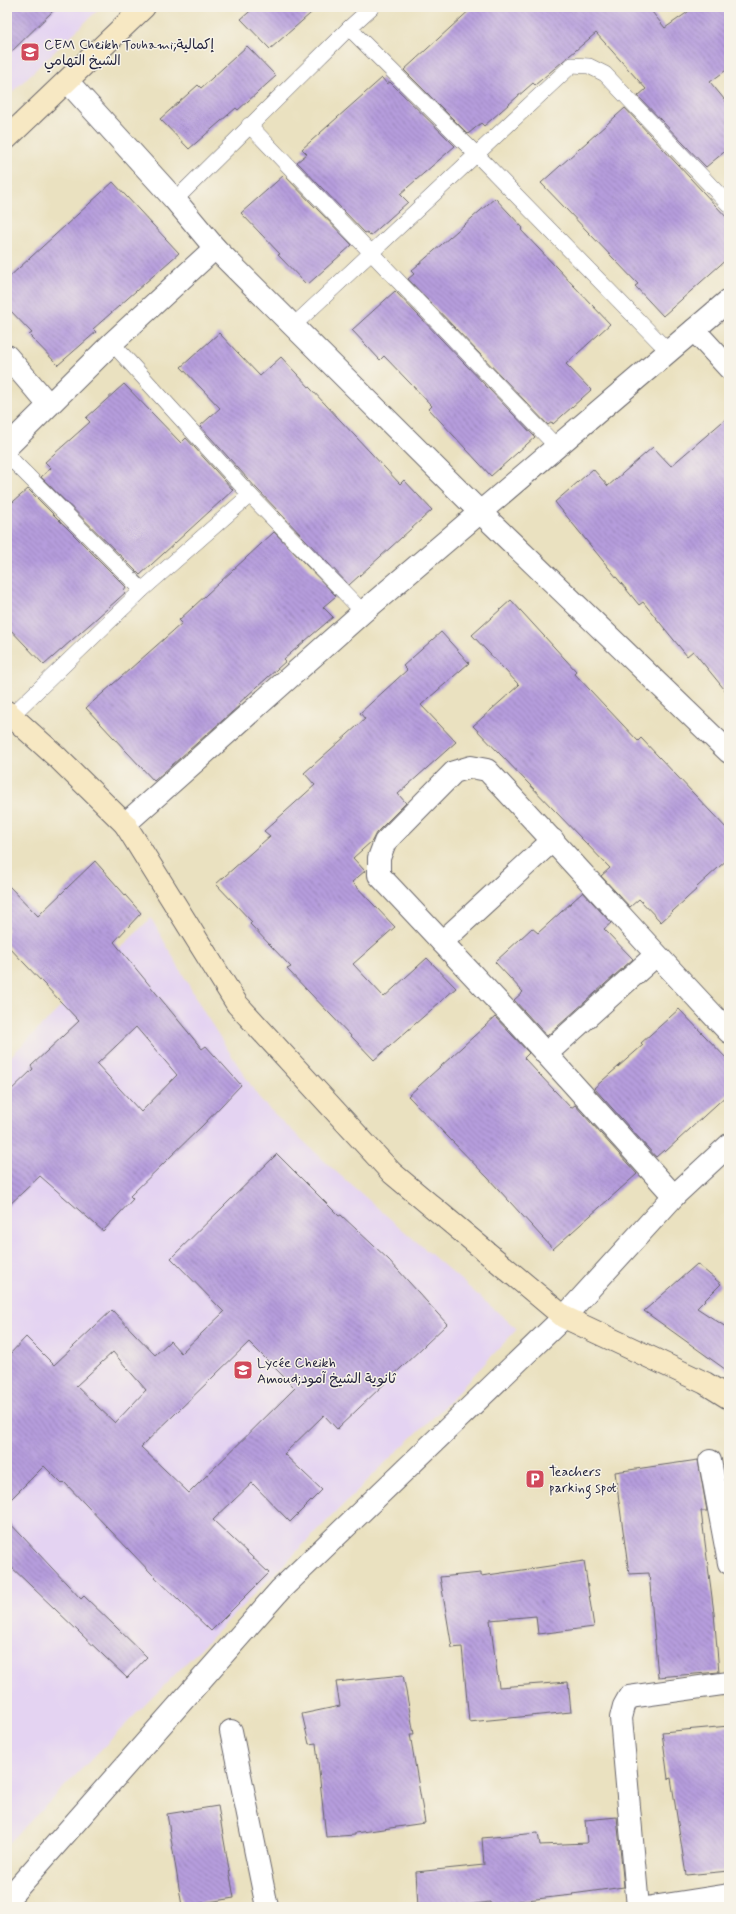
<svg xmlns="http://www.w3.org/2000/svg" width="736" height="1914" font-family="Mynerve,'Playpen Sans Arabic',sans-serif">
<defs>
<pattern id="building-back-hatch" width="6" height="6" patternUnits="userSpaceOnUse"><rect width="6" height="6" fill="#b69ddd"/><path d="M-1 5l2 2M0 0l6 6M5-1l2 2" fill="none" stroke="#9480b4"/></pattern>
</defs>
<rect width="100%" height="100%" fill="#f7f3e8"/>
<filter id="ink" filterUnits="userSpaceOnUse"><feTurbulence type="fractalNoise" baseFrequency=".025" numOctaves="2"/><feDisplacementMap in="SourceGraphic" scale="8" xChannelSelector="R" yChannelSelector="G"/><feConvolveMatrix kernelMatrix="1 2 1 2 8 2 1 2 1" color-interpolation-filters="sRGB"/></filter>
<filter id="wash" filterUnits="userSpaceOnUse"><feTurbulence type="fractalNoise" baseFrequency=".012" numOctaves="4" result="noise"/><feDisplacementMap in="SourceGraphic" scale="16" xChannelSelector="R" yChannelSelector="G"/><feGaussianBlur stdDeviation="0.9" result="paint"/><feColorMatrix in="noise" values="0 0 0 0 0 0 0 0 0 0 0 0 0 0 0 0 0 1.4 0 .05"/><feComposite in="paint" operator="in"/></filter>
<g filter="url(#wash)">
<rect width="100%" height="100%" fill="#eae1c0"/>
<g fill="#e4d3f2">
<polygon points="7,7 101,7 7,97"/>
<polygon points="151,918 205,1014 261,1101 334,1170 517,1329 441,1410 389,1459 263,1585 7,1845 7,1060"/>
</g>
<g id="blocks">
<g fill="url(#building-back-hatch)" fill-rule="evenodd">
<polygon points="7,7 57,7 7,56"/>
<polygon points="255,7 318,7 270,49 241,19"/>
<polygon points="473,7 648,7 665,28 695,7 729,7 729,68 710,82 729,105 729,148 706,167 638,96 646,89 596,33 535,85 533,83 484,126 481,123 468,134 404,70"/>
<polygon points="247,46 276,76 238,110 236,108 189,149 160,119 198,85 201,88"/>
<polygon points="382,78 387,84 390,82 455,146 400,194 408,202 370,236 367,232 365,233 297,162 307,154 302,149"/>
<polygon points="625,108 729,220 729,257 663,316 635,286 638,284 541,183"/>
<polygon points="284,175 352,245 307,285 278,255 280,254 241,213"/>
<polygon points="113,182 179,253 93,329 96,332 58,365 29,335 32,333 7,307 7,279"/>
<polygon points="495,198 523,228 521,230 610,324 566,364 591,390 553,424 552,422 548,425 408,279 414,274 411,271"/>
<polygon points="395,291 535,437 491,476 429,409 432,406 384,356 380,360 352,330"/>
<polygon points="219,333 260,376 281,357 400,484 404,480 432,510 349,585 257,489 200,426 220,408 181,367"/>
<polygon points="124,384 181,443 186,438 233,490 140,575 41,477 51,468 45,462 90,422 86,418"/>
<polygon points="729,416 729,695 693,651 687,656 643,602 639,605 555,502 593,469 608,486 653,447 671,466"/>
<polygon points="28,489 126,587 124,590 126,592 44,665 7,626 7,507"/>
<polygon points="274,532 336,596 323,607 333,617 284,659 286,661 238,704 240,705 154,781 86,708 182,623 179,620"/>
<polygon points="511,600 576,671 574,673 638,741 641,738 729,831 729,858 697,887 698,888 661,922 639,899 630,907 601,876 610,868 473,726 519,685 472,635"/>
<polygon points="441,632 469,663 421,705 456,742 398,794 406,803 376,833 372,841 353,858 365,871 352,882 395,927 353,964 384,997 427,958 456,988 374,1060 287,969 291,967 250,924 252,922 216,884 270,836 264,831 315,785 304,773 365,719 360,713 407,670 403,666"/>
<path d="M95 861 141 913 114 942 202 1049 206 1046 241 1085 203 1125 130 1196 133 1199 103 1231 40 1176 7 1207V1094L33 1069 31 1066 79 1021 7 945V884L38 916ZM136 1027 177 1075 141 1112 97 1064Z"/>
<polygon points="583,892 611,923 604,929 633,959 547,1036 514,1000 523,992 495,962 532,928 538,933"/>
<polygon points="679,1009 729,1061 729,1093 665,1152 664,1150 656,1157 594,1088 643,1045 641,1043"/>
<polygon points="495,1017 529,1053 524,1058 571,1108 575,1105 637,1174 553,1249 488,1178 408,1096"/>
<path d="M277 1154 339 1216 341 1215 389 1260 447 1324 337 1429 324 1415 284 1454 322 1490 290 1522 252 1483 213 1520 269 1573 211 1631 152 1574 64 1482 62 1484 44 1466 7 1503V1357L26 1337 54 1365 112 1310 155 1355 170 1341 181 1353 224 1312 171 1258ZM249 1342 295 1388 189 1493 141 1447ZM113 1352 146 1390 115 1423 76 1386Z"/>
<polygon points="697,1264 721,1284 697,1308 729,1329 729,1372 644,1311"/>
<polygon points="698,1460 707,1511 701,1511 714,1613 719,1672 658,1677 649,1573 629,1574 615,1472"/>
<polygon points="7,1520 81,1599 84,1596 147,1657 127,1678 7,1563"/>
<polygon points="584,1561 594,1627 538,1634 536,1616 490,1620 499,1687 568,1682 571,1712 469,1722 462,1647 452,1648 440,1577 481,1573 481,1576"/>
<polygon points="403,1675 414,1734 410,1734 425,1823 355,1833 355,1835 326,1837 316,1743 309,1744 302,1714 340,1706 336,1682"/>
<polygon points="729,1726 729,1871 686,1875 671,1778 668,1779 662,1732"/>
<polygon points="218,1806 234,1898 182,1906 167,1814"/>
<polygon points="617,1817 624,1887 572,1894 573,1895 490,1904 490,1902 451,1907 418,1907 416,1872 484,1865 482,1838 538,1833 540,1845 587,1843 585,1820"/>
</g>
</g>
</g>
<g filter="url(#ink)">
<use href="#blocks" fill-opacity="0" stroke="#68656a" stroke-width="1"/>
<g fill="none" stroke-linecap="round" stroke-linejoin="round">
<g stroke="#68656a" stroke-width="16">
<g id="lane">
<polyline points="349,28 477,155 668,351"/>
<polyline points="249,125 556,446"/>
<polyline points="175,200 349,28 372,7"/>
<polyline points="294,325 572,65 589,66 605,74 729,205"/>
<polyline points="112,343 250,495 363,612"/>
<polyline points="7,455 142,590"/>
<polyline points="11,716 142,590 250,495"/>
</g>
</g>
<g stroke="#68656a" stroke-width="24">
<g id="street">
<polyline points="67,81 175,200 215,248 480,512 729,752"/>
<polyline points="694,330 729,368"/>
<polyline points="7,356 49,405"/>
<polyline points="7,447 112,343 215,248"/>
<polyline points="125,824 363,612 729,300"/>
<polyline points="442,942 553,840"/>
<polyline points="546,1054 656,955"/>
<path d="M674 1196 519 1024 379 875V858L385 842 454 772 471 767 487 770C568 856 647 946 729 1032"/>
<polyline points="710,1461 729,1563"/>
<polyline points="231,1731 267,1907"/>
<polyline points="7,1900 280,1590 564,1317 674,1196 729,1145"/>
<polyline points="638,1907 621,1718 624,1706 629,1697 729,1683"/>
<polyline points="652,1907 729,1895"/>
</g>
</g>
<g stroke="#68656a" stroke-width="24">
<g id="secondary">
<polyline points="7,138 144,7"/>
<polyline points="7,712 58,758 125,824 237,1004 392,1173 564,1317 705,1383 729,1398"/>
</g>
</g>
<use href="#lane" stroke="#fff" stroke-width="15"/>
<use href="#street" stroke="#fff" stroke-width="22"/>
<use href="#secondary" stroke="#f7e8c3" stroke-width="22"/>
</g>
</g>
<defs>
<g id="school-square" transform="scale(1)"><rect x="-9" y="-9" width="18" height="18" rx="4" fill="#d1495b" stroke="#f7f3e8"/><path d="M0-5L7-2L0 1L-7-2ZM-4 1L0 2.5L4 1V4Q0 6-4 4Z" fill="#fff"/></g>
<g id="parking-square" transform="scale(1)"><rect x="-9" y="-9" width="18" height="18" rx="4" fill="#d1495b" stroke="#f7f3e8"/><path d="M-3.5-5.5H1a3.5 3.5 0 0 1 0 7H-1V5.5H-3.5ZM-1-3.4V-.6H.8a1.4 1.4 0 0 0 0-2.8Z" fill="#fff"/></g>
</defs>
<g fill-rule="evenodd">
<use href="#school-square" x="30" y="52"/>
<use href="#school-square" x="243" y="1370"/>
<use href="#parking-square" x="535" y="1479"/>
</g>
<g text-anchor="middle" stroke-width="3" stroke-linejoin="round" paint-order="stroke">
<g font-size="14" fill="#22223b" stroke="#f7f3e8" text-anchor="start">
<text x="44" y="49">CEM Cheikh Touhami;إكمالية<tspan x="44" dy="16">الشيخ التهامي</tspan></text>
<text x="257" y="1367">Lycée Cheikh<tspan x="257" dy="16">Amoud;ثانوية الشيخ آمود</tspan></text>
<text x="549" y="1476">Teachers<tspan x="549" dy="16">parking spot</tspan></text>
</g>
</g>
<rect width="736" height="1914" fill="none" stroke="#f7f3e8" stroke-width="24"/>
</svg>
